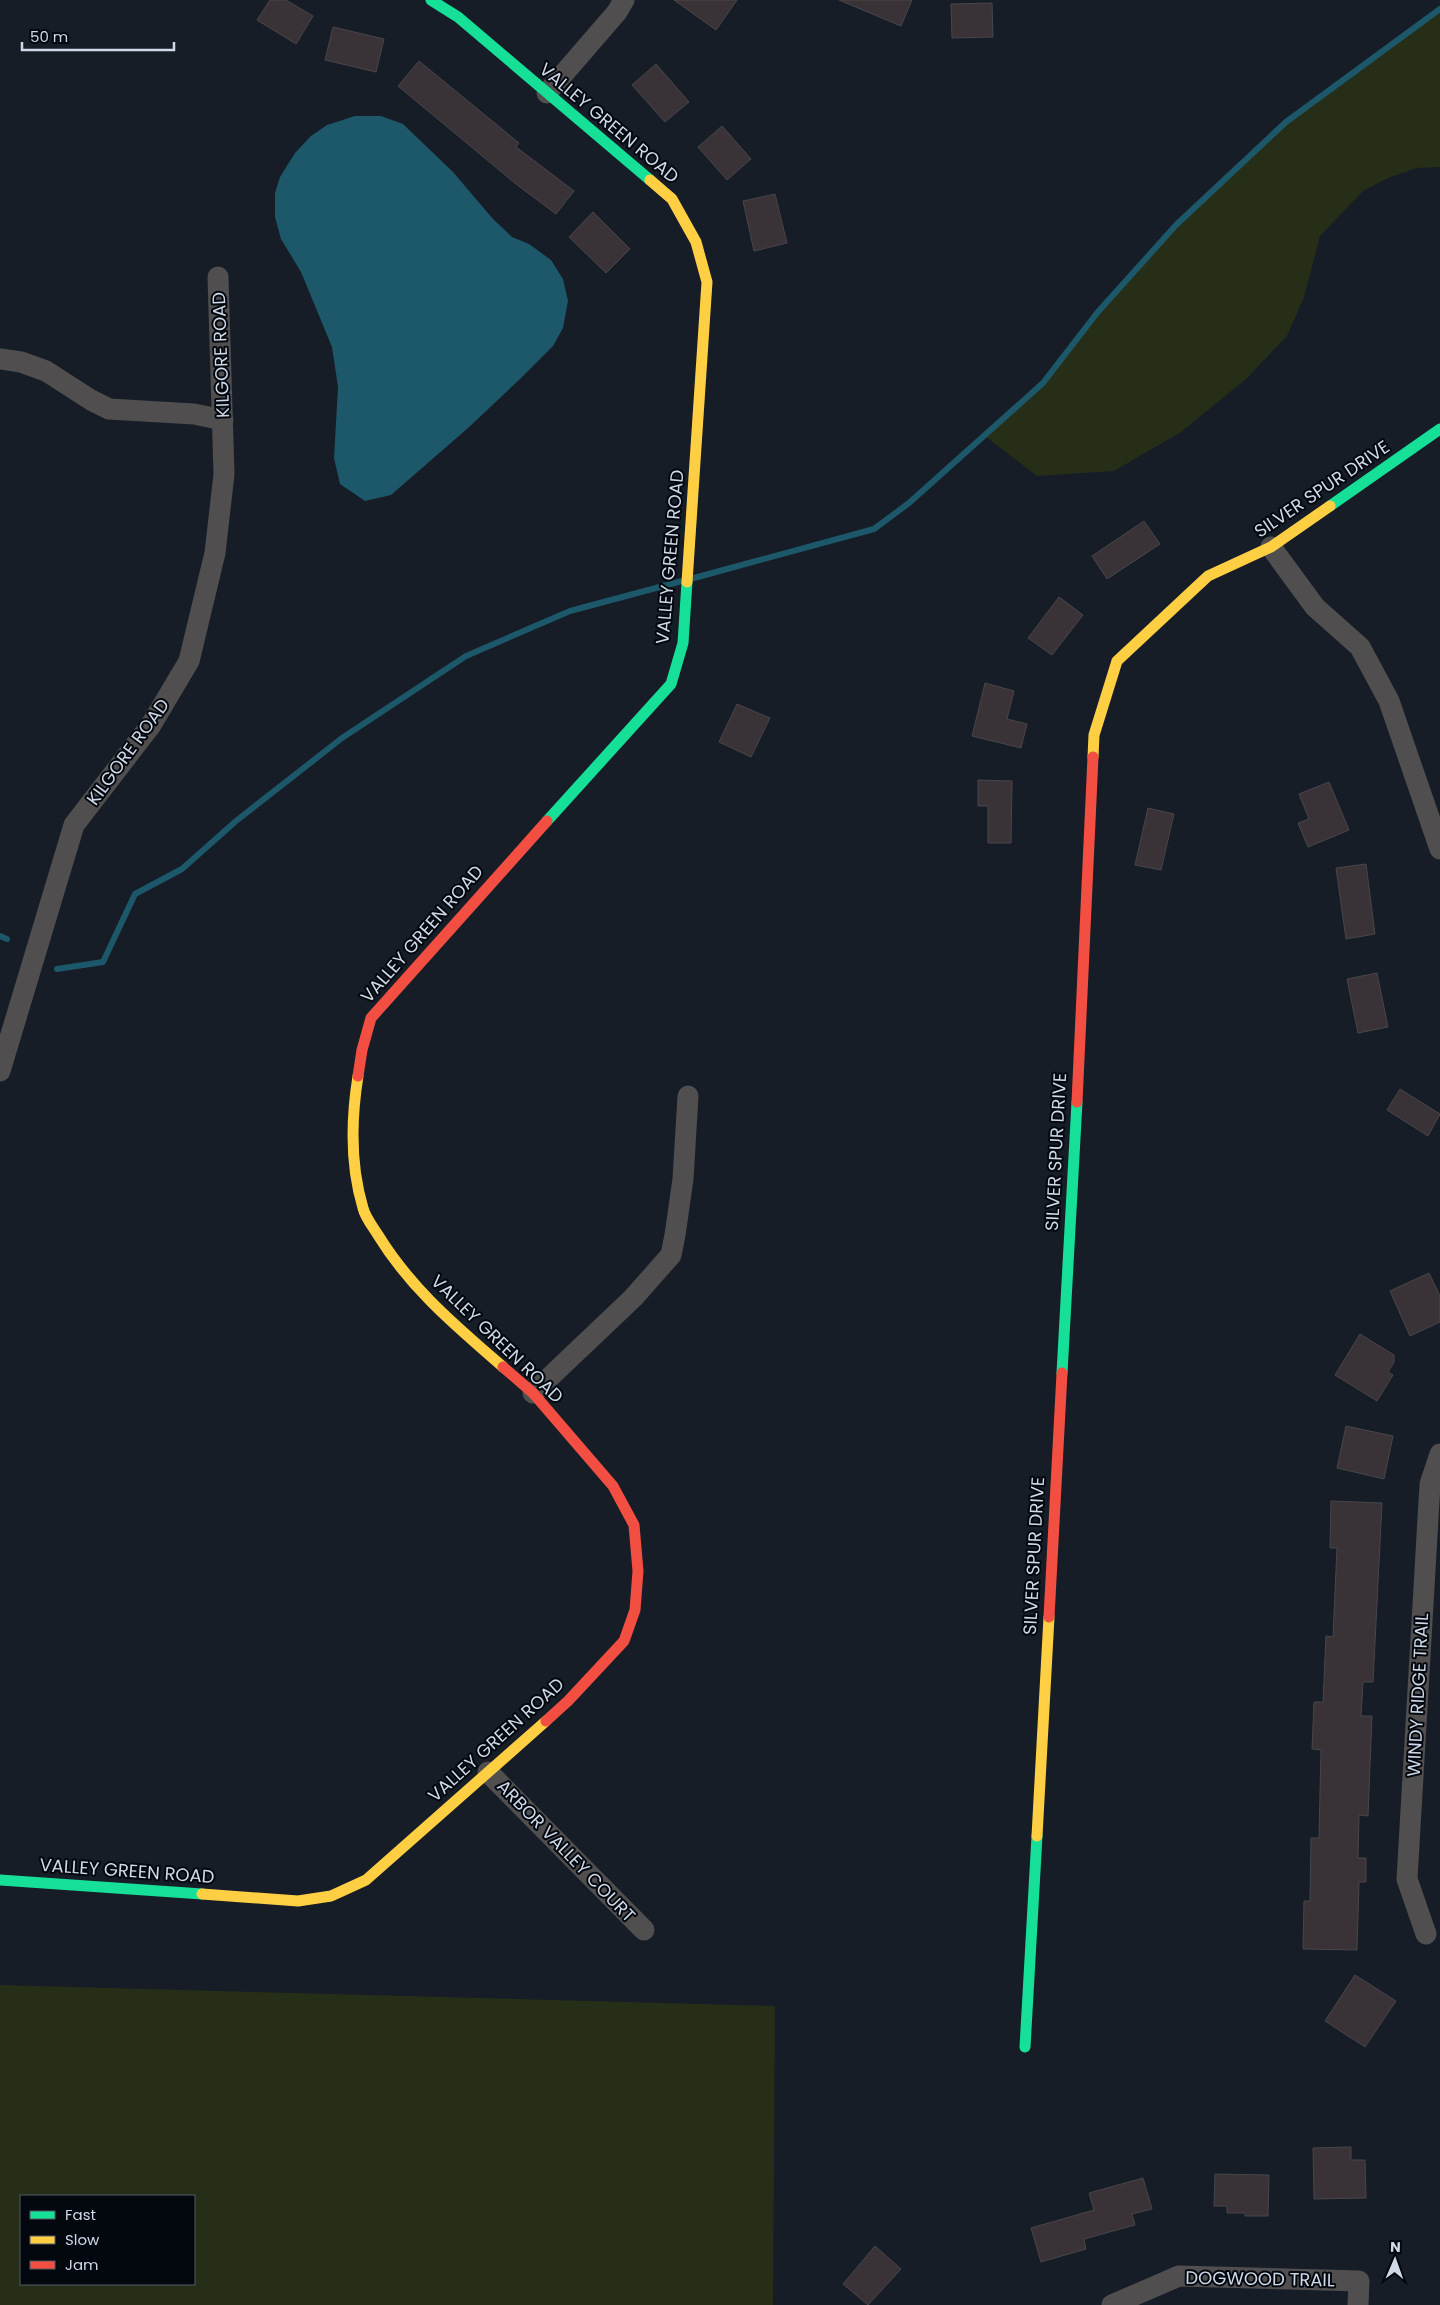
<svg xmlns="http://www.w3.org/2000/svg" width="1440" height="2305" font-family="Poppins,sans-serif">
<rect width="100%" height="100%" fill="#161d27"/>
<g fill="#262e17" fill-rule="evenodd">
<polygon points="1440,9 1440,167 1417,168 1388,178 1363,191 1320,236 1304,297 1287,336 1246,379 1181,432 1114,471 1037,476 985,436 1043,383 1097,313 1176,224 1286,122"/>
<path d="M0 1985 775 2006 773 2305H0ZM194 2196V2284H21V2196Z"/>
</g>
<polygon fill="#1c5869" points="355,116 381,116 403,124 453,172 493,219 512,237 529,244 551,260 563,279 568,301 563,328 553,346 521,378 468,428 391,495 365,501 340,484 334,458 338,387 332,347 301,272 281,239 275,217 275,193 280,177 295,153 311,136 327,125"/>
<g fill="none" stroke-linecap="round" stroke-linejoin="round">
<g stroke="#1c5869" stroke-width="6">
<polyline points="694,578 874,529 909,503 1043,383 1097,313 1176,225 1286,122 1440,9"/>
<polyline points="0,936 7,939"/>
<polyline points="57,969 103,962 135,894 182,869 236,821 342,738 466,656 570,611 682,581"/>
</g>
</g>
<g fill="#393236" stroke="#49464a">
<polygon points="270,0 286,0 313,16 296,44 257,20"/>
<polygon points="674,0 737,0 716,30"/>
<polygon points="839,0 912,0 901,26"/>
<polygon points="992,3 993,37 952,38 951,4"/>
<polygon points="333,27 384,39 376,72 325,60"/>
<polygon points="419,61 519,143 516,147 574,191 556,214 516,184 398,86"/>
<polygon points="656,64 689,102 665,122 632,85"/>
<polygon points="722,126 751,159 727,180 698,147"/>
<polygon points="775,194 787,243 754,251 743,201"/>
<polygon points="593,212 630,249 606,273 569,237"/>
<polygon points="1144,521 1160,544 1107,579 1092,556"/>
<polygon points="1059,597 1083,615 1052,655 1028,638"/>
<polygon points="985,683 1014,691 1007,719 1027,724 1021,748 972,736"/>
<polygon points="737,704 770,718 751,757 719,742"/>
<polygon points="978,780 1012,781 1011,843 988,843 988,806 978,806"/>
<polygon points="1329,782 1349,830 1308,847 1298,823 1309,819 1299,794"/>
<polygon points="1148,808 1174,814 1161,870 1135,865"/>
<polygon points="1366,864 1375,934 1346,939 1336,868"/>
<polygon points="1377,973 1388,1027 1358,1033 1347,979"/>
<polygon points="1400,1089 1440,1114 1428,1136 1387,1110"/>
<polygon points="1429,1273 1440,1296 1440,1322 1410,1336 1390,1291"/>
<polygon points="1360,1334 1394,1355 1394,1362 1388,1372 1393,1375 1377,1401 1335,1375"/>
<polygon points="1346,1426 1393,1436 1384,1479 1337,1468"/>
<polygon points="1331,1501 1382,1503 1373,1682 1363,1682 1361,1716 1372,1716 1368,1816 1359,1815 1358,1858 1366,1858 1366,1882 1359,1882 1357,1950 1303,1949 1304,1901 1310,1901 1311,1838 1319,1838 1321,1750 1312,1749 1314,1702 1323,1702 1326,1636 1333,1637 1337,1548 1330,1548"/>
<polygon points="1355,1975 1396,2001 1365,2047 1325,2021"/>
<polygon points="1351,2147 1351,2160 1365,2160 1366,2198 1314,2199 1313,2148"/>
<polygon points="1215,2174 1269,2175 1268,2216 1245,2216 1245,2213 1227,2213 1227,2206 1214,2206"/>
<polygon points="1143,2178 1152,2209 1132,2214 1135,2225 1084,2239 1086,2249 1041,2262 1031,2228 1094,2210 1089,2193"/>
<polygon points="875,2246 901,2269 868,2305 843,2284"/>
</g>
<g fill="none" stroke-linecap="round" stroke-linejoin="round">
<g stroke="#504e4e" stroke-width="21">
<polyline points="547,93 617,12 624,0"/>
<polyline points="0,359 21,362 46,371 91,400 109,409 194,414 223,420"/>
<polyline points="1271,547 1315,607 1360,647 1389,701 1440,849"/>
<polyline points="0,1071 74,825 151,725 189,661 215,553 224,474 218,277"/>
<polyline points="533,1393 633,1298 671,1255 675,1235 683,1179 688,1096"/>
<polyline points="488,1772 644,1930"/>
<polyline points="1426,1934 1407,1879 1430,1484 1440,1454"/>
<polyline points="1112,2305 1179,2276 1359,2281 1358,2305"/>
</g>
<g stroke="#16e098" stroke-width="11">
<polyline points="431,0 458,17 650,180"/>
<polyline points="1330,506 1440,429"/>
<polyline points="547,821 671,684 683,643 687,582"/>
<polyline points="1062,1373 1077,1102"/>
<polyline points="0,1880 202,1894"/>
<polyline points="1025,2047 1037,1836"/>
</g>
<g stroke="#ffcf43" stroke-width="11">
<polyline points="650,180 672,199 696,242 707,282 687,582"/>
<polyline points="1093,757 1094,735 1117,661 1208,576 1271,547 1330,506"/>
<path d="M358 1076C351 1120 350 1165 363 1208 365 1217 373 1227 378 1235 411 1289 456 1326 503 1367"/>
<polyline points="1037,1836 1049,1617"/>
<polyline points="202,1894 298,1901 331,1896 366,1880 546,1721"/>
</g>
<g stroke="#f24e42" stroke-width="11">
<polyline points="358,1076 362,1050 371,1018 547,821"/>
<polyline points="1077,1102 1093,757"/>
<polyline points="503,1367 533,1393 613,1486 634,1525 638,1571 635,1610 624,1641 568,1701 546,1721"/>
<polyline points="1049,1617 1062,1373"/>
</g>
</g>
<g text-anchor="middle" stroke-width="4" stroke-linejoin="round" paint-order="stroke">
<g font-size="18" fill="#cfd9e7" stroke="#03070e">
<text transform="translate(609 123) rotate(40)" y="6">VALLEY GREEN ROAD</text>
<text transform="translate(221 355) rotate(-92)" y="6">KILGORE ROAD</text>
<text transform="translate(1322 489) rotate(-34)" y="6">SILVER SPUR DRIVE</text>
<text transform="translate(670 557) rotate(-85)" y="6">VALLEY GREEN ROAD</text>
<text transform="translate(128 752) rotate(-54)" y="6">KILGORE ROAD</text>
<text transform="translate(422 934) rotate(-49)" y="6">VALLEY GREEN ROAD</text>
<text transform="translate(1056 1152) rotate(-87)" y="6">SILVER SPUR DRIVE</text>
<text transform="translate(497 1339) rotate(44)" y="6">VALLEY GREEN ROAD</text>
<text transform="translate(1034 1556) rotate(-87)" y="6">SILVER SPUR DRIVE</text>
<text transform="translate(1418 1695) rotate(-87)" y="6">WINDY RIDGE TRAIL</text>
<text transform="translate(496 1740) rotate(-42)" y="6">VALLEY GREEN ROAD</text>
<text transform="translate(566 1851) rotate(46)" y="6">ARBOR VALLEY COURT</text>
<text transform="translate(127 1871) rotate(4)" y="6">VALLEY GREEN ROAD</text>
<text transform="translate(1260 2279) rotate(1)" y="6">DOGWOOD TRAIL</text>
</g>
</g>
<rect x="20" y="2195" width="175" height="90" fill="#03070e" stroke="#555b65"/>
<rect x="30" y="2211" width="25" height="8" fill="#16e098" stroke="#555b65"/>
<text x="65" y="2220" font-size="15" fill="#cfd9e7">Fast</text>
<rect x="30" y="2236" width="25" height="8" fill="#ffcf43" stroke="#555b65"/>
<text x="65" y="2245" font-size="15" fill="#cfd9e7">Slow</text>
<rect x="30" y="2261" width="25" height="8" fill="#f24e42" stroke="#555b65"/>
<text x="65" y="2270" font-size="15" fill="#cfd9e7">Jam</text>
<g transform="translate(1395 2260) rotate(2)" stroke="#03070e" stroke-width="4" paint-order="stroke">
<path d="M0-4L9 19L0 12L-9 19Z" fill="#cfd9e7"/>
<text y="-8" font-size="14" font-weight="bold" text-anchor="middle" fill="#cfd9e7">N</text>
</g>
<path d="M22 42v8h152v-8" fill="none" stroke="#cfd9e7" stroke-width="2.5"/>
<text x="30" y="42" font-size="15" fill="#cfd9e7" stroke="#03070e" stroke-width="4" paint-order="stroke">50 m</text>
</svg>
